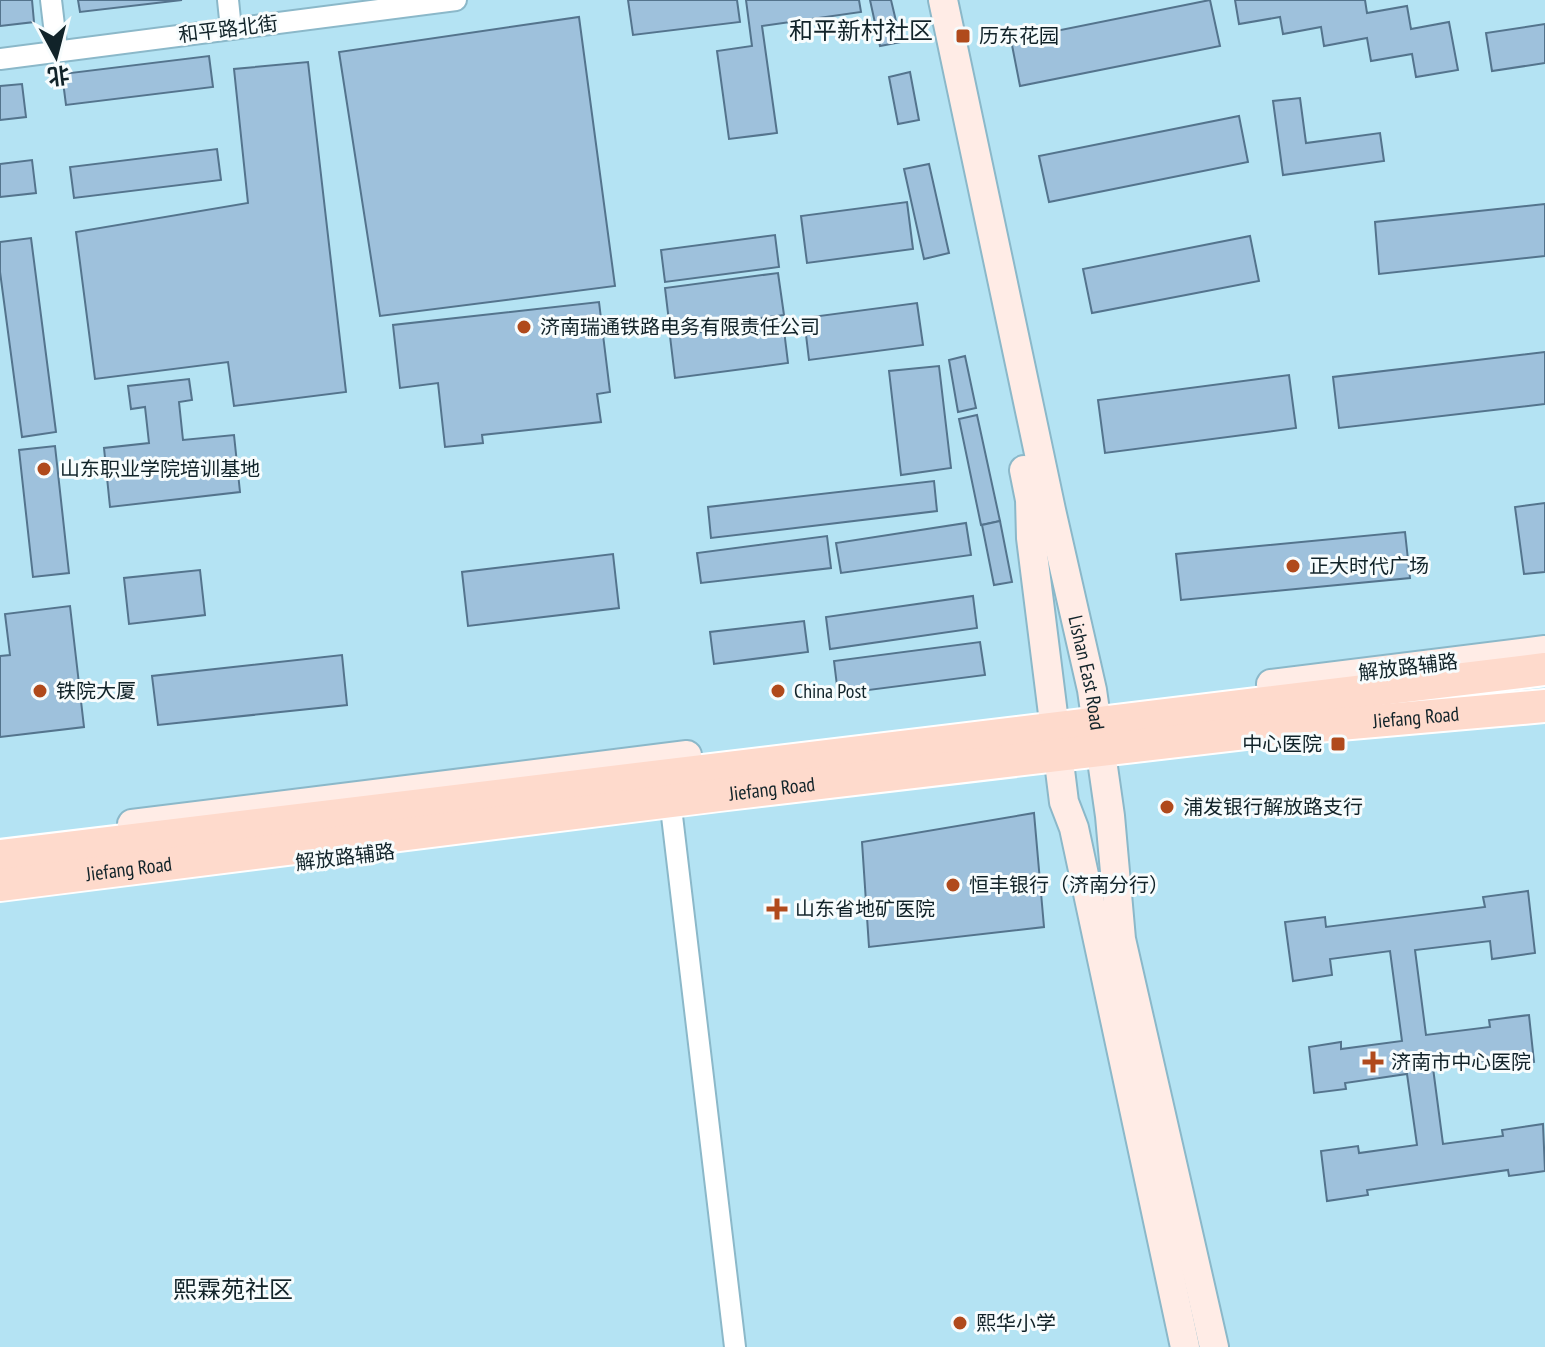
<svg xmlns="http://www.w3.org/2000/svg" width="1545" height="1347" font-family="'PT Sans Narrow','Noto Sans SC',sans-serif">
<rect width="100%" height="100%" fill="#b4e3f3"/>
<g fill="#9ec1dc" stroke="#54748d" stroke-width="2">
<polygon points="0,0 32,0 34,22 0,26"/>
<polygon points="78,0 182,0 80,12"/>
<polygon points="628,0 737,0 740,22 633,35"/>
<polygon points="746,0 859,0 861,12 762,26 777,133 729,139 717,51 752,46"/>
<polygon points="870,0 891,0 901,42 880,46"/>
<polygon points="1210,0 1220,46 1020,86 1011,40"/>
<polygon points="1235,0 1365,0 1367,13 1407,6 1411,29 1449,22 1458,70 1416,77 1412,54 1371,61 1367,38 1324,46 1321,27 1283,34 1280,17 1239,24"/>
<polygon points="579,17 615,286 380,316 339,52"/>
<polygon points="1545,24 1545,63 1492,71 1486,33"/>
<polygon points="209,56 213,87 66,105 62,74"/>
<polygon points="308,62 346,392 234,406 228,362 95,379 76,232 248,203 234,69"/>
<polygon points="910,72 919,120 898,124 889,77"/>
<polygon points="22,84 26,117 0,120 0,86"/>
<polygon points="1300,98 1306,143 1380,133 1384,161 1283,175 1273,101"/>
<polygon points="1239,116 1248,162 1049,202 1039,156"/>
<polygon points="217,149 221,180 74,198 70,167"/>
<polygon points="32,160 36,193 0,197 0,164"/>
<polygon points="929,164 949,253 924,259 904,169"/>
<polygon points="907,202 913,249 807,263 801,216"/>
<polygon points="1545,204 1545,256 1379,274 1375,222"/>
<polygon points="775,235 779,267 665,282 661,250"/>
<polygon points="1250,236 1259,281 1092,313 1083,269"/>
<polygon points="31,238 56,432 22,437 0,272 0,242"/>
<polygon points="778,273 784,315 670,330 665,288"/>
<polygon points="599,302 610,392 597,394 601,422 482,435 483,443 445,447 438,383 400,388 393,325"/>
<polygon points="917,303 923,345 809,360 804,318"/>
<polygon points="783,322 788,363 675,378 670,336"/>
<polygon points="1545,352 1545,404 1339,428 1333,377"/>
<polygon points="965,356 976,408 958,412 949,360"/>
<polygon points="939,366 951,468 901,475 889,371"/>
<polygon points="1289,375 1296,428 1105,453 1098,400"/>
<polygon points="189,379 192,400 179,402 183,440 234,435 240,492 110,507 104,448 149,443 145,407 131,409 128,386"/>
<polygon points="977,415 1000,521 981,525 959,419"/>
<polygon points="55,446 69,573 33,577 19,450"/>
<polygon points="934,481 937,511 711,538 708,507"/>
<polygon points="1545,503 1545,572 1524,574 1515,507"/>
<polygon points="1000,521 1012,582 994,585 982,525"/>
<polygon points="966,523 971,555 841,573 836,543"/>
<polygon points="1405,532 1410,578 1181,600 1176,554"/>
<polygon points="827,536 831,568 701,583 697,553"/>
<polygon points="613,554 619,608 468,626 462,572"/>
<polygon points="200,570 205,615 129,624 124,578"/>
<polygon points="973,596 977,628 830,649 826,617"/>
<polygon points="70,606 84,727 0,737 0,656 10,655 5,614"/>
<polygon points="804,621 808,652 714,664 710,632"/>
<polygon points="980,642 985,675 838,694 834,661"/>
<polygon points="342,655 347,705 158,725 152,676"/>
<polygon points="1034,813 1044,927 869,947 862,842"/>
<polygon points="1528,891 1535,953 1492,959 1490,941 1415,950 1426,1035 1490,1027 1489,1020 1529,1015 1534,1062 1493,1068 1492,1060 1433,1068 1443,1144 1503,1136 1502,1130 1543,1124 1545,1171 1509,1176 1508,1170 1367,1190 1368,1195 1327,1201 1321,1151 1358,1146 1359,1153 1417,1145 1407,1074 1345,1083 1346,1089 1314,1093 1309,1047 1341,1042 1341,1049 1402,1041 1390,951 1330,959 1332,975 1293,981 1285,922 1325,917 1326,927 1485,907 1483,897"/>
</g>
<g fill="none" stroke-linecap="round" stroke-linejoin="round">
<g stroke="#8bb8c9" stroke-width="24">
<g id="street">
<polyline points="51,0 57,51"/>
<polyline points="228,0 231,29"/>
<polyline points="0,59 456,0"/>
<polyline points="672,816 735,1347"/>
</g>
</g>
<g stroke="#8bb8c9" stroke-width="32">
<g id="secondary">
<path id="s1" d="M943 0 1051 510 1092 690 1110 816 1121 939 1214 1347"/>
<polyline points="1024,470 1030,500 1031,538 1064,802 1074,828 1185,1347"/>
<polyline points="1271,684 1545,650"/>
<polyline points="132,824 687,755"/>
</g>
</g>
<g stroke="#fff" stroke-width="36">
<g id="primary">
<polyline points="0,856 1545,669"/>
<path id="s2" d="M0 885 719 795 1262 731 1545 706"/>
</g>
</g>
<use href="#street" stroke="#fff" stroke-width="20"/>
<use href="#secondary" stroke="#ffece6" stroke-width="28"/>
<use href="#primary" stroke="#fedacc" stroke-width="32"/>
</g>
<g fill="#b04a1c" stroke="#f7fcfd" stroke-width="3">
<rect x="955" y="28" width="16" height="16" rx="4"/>
<circle cx="524" cy="327" r="8"/>
<circle cx="44" cy="469" r="8"/>
<circle cx="1293" cy="566" r="8"/>
<circle cx="40" cy="691" r="8"/>
<circle cx="778" cy="691" r="8"/>
<rect x="1330" y="736" width="16" height="16" rx="4"/>
<circle cx="1167" cy="807" r="8"/>
<circle cx="953" cy="885" r="8"/>
<path d="M773 897h8v8h8v8h-8v8h-8v-8h-8v-8h8z"/>
<path d="M1369 1050h8v8h8v8h-8v8h-8v-8h-8v-8h8z"/>
<circle cx="960" cy="1323" r="8"/>
</g>
<g text-anchor="middle" stroke-width="6" stroke-linejoin="round" paint-order="stroke">
<g font-size="20" fill="#112329" stroke="#f7fcfd">
<text transform="translate(228 29) rotate(-7)" y="7">和平路北街</text>
<text transform="translate(1408 667) rotate(-7)" y="7">解放路辅路</text>
<text dy="7" stroke="none"><textPath href="#s1" startOffset="688">Lishan East Road</textPath></text>
<text dy="7" stroke="none"><textPath href="#s2" startOffset="1426">Jiefang Road</textPath></text>
<text dy="7" stroke="none"><textPath href="#s2" startOffset="778">Jiefang Road</textPath></text>
<text transform="translate(345 857) rotate(-7)" y="7">解放路辅路</text>
<text dy="7" stroke="none"><textPath href="#s2" startOffset="130">Jiefang Road</textPath></text>
</g>
<g font-size="20" fill="#112329" stroke="#f7fcfd" text-anchor="start">
<text x="979" y="43">历东花园</text>
<text x="540" y="334">济南瑞通铁路电务有限责任公司</text>
<text x="60" y="476">山东职业学院培训基地</text>
<text x="1309" y="573">正大时代广场</text>
<text x="56" y="698">铁院大厦</text>
<text x="794" y="698">China Post</text>
<text x="1322" y="751" text-anchor="end">中心医院</text>
<text x="1183" y="814">浦发银行解放路支行</text>
<text x="969" y="892">恒丰银行（济南分行）</text>
<text x="795" y="916">山东省地矿医院</text>
<text x="1391" y="1069">济南市中心医院</text>
<text x="976" y="1330">熙华小学</text>
</g>
<g font-size="24" fill="#112329" stroke="#f7fcfd">
<text x="861" y="39">和平新村社区</text>
<text x="233" y="1298">熙霖苑社区</text>
</g>
</g>
<g transform="translate(56 56) rotate(173)" stroke="#f7fcfd" stroke-width="6" paint-order="stroke">
<path d="M0-6L14 30L0 20L-14 30Z" fill="#112329"/>
<text y="-12" font-size="22" font-weight="bold" text-anchor="middle" fill="#112329">北</text>
</g>
</svg>
